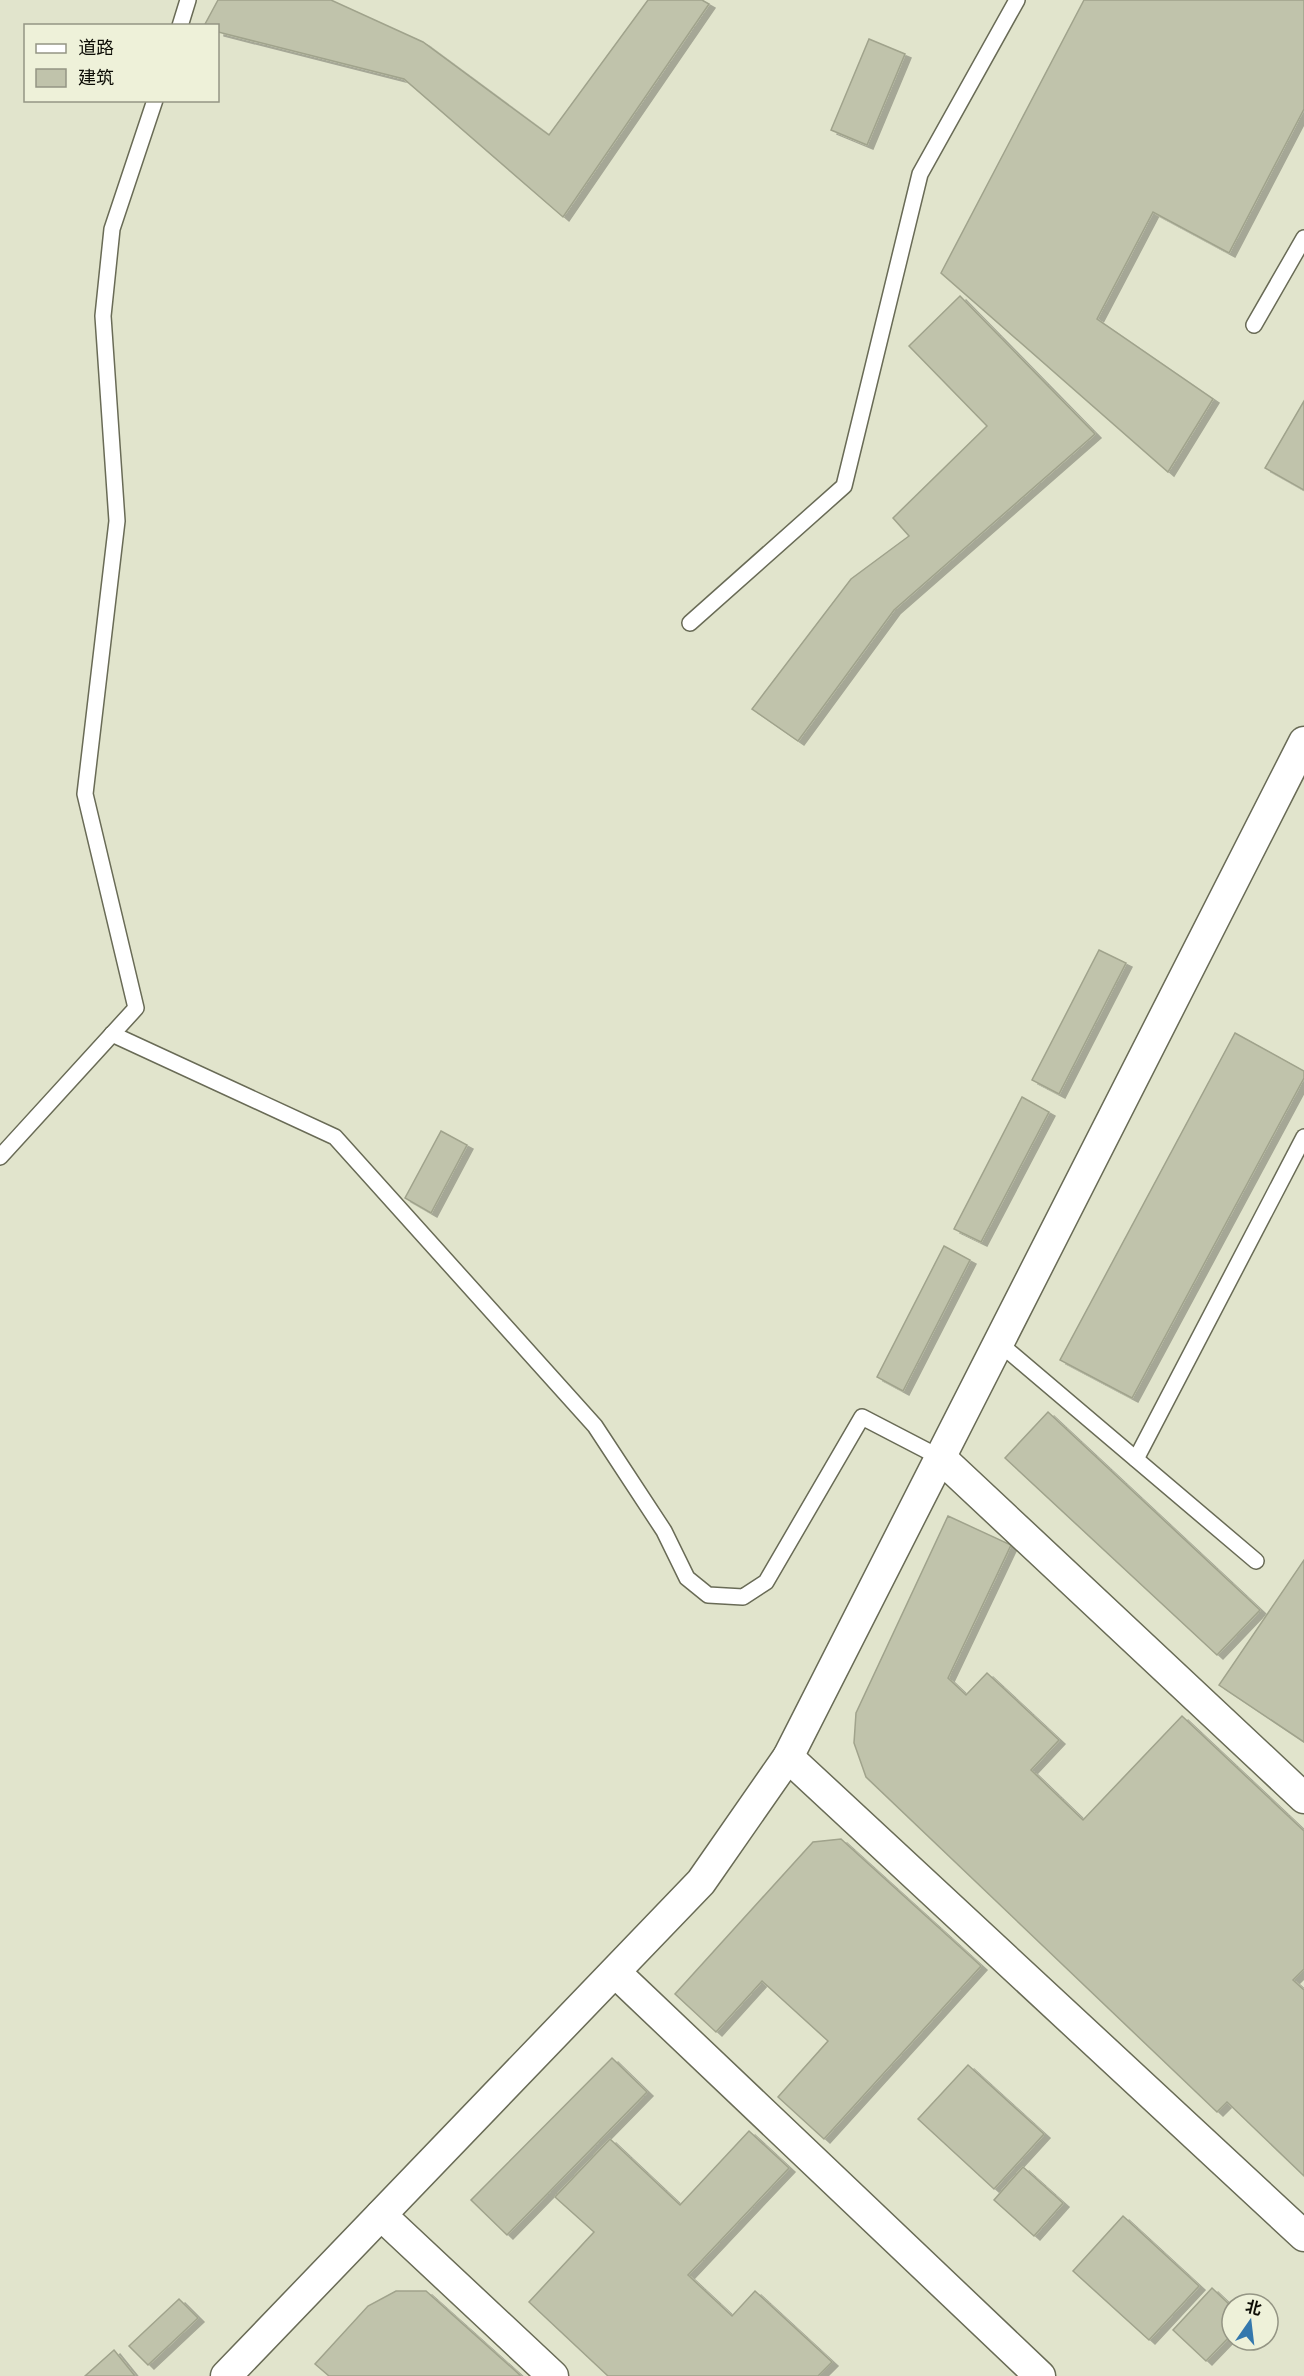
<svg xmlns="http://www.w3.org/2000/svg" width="1304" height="2376" font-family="'Archivo Narrow','Noto Sans SC',sans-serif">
<defs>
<filter id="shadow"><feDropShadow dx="6" dy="4" stdDeviation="0" flood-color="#0004"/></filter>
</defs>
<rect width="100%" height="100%" fill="#e1e4cc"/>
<g fill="#c0c3ab" stroke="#a0a38c" stroke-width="1.5" filter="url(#shadow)">
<polygon points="218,0 331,0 423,42 549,135 648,0 702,0 709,4 563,217 404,79 218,32 218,26 204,26"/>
<polygon points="1084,0 1304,0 1304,109 1229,253 1153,212 1097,319 1213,399 1168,472 941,273"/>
<polygon points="869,39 905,54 867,145 831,130"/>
<polygon points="960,296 1095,434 894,610 798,741 752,709 851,579 909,536 893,518 987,426 909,346"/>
<polygon points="1304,401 1304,490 1265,468"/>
<polygon points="1099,950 1126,963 1059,1094 1032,1080"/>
<polygon points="1235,1033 1304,1071 1304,1078 1132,1398 1060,1360"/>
<polygon points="1022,1097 1049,1112 981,1242 954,1229"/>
<polygon points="441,1131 467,1145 431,1213 405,1198"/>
<polygon points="944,1246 970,1260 903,1391 877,1377"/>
<polygon points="1048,1412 1260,1610 1217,1655 1005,1458"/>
<polygon points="948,1516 1011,1545 948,1678 966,1695 987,1673 1059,1740 1031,1770 1083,1820 1182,1716 1304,1831 1304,1969 1293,1980 1304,1990 1304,2176 1227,2102 1217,2112 866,1777 854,1743 856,1713"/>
<polygon points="1304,1560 1304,1742 1219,1685"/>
<polygon points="841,1839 981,1966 824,2139 778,2097 828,2041 762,1981 716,2032 675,1994 813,1842"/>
<polygon points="612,2058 647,2092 507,2235 471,2200"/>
<polygon points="968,2065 1044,2134 994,2189 918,2119"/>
<polygon points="749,2131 789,2168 688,2275 732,2316 755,2291 832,2362 818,2376 608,2376 529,2302 594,2232 555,2197 610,2139 680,2205"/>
<polygon points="1023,2167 1063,2203 1034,2236 994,2200"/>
<polygon points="1123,2216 1199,2286 1149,2340 1073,2271"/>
<polygon points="1212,2288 1232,2307 1232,2334 1206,2361 1173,2330"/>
<polygon points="396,2291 426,2291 521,2376 329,2376 315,2364 368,2306"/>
<polygon points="179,2299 198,2318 148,2365 129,2346"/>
<polygon points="114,2350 135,2376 85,2376"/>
</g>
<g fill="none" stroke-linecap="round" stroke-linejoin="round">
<g stroke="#696b56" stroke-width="18">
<g id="service">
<polyline points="180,26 188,0"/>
<polyline points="1254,325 1304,238"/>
<polyline points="690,623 844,486 920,174 1017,0"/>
<polyline points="112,1034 335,1137 595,1426 664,1531 687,1578 708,1595 743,1597 766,1582 862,1417 941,1458"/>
<polyline points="0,1157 136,1008 85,794 117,521 103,316 112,229 155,100"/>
<polyline points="999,1343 1256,1561"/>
<polyline points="1136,1459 1304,1137"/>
</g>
</g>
<g stroke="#696b56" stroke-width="33">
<g id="minor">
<polyline points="941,1458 1304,1798"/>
<polyline points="788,1757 1304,2236"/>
<polyline points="615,1972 1040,2376"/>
<polyline points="381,2215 553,2376"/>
<polyline points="226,2376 701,1882 788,1757 1304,742"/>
</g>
</g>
<use href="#service" stroke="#fff" stroke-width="15"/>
<use href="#minor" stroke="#fff" stroke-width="30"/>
</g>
<rect x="24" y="24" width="195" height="78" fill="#eef1d9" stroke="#949584" stroke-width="1.5"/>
<rect x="36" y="44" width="30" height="9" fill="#ffffff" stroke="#949584" stroke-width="1.5"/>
<text x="78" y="54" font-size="18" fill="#0c0c05">道路</text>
<rect x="36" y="69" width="30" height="18" fill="#c0c3ab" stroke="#949584" stroke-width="1.5"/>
<text x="78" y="84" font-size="18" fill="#0c0c05">建筑</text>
<g transform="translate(1250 2322) rotate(14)"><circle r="28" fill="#eef1d9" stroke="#949584" stroke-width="1.5"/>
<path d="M0-4.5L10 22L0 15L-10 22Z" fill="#3478ad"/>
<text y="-9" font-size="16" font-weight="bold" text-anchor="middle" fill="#0c0c05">北</text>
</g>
</svg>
